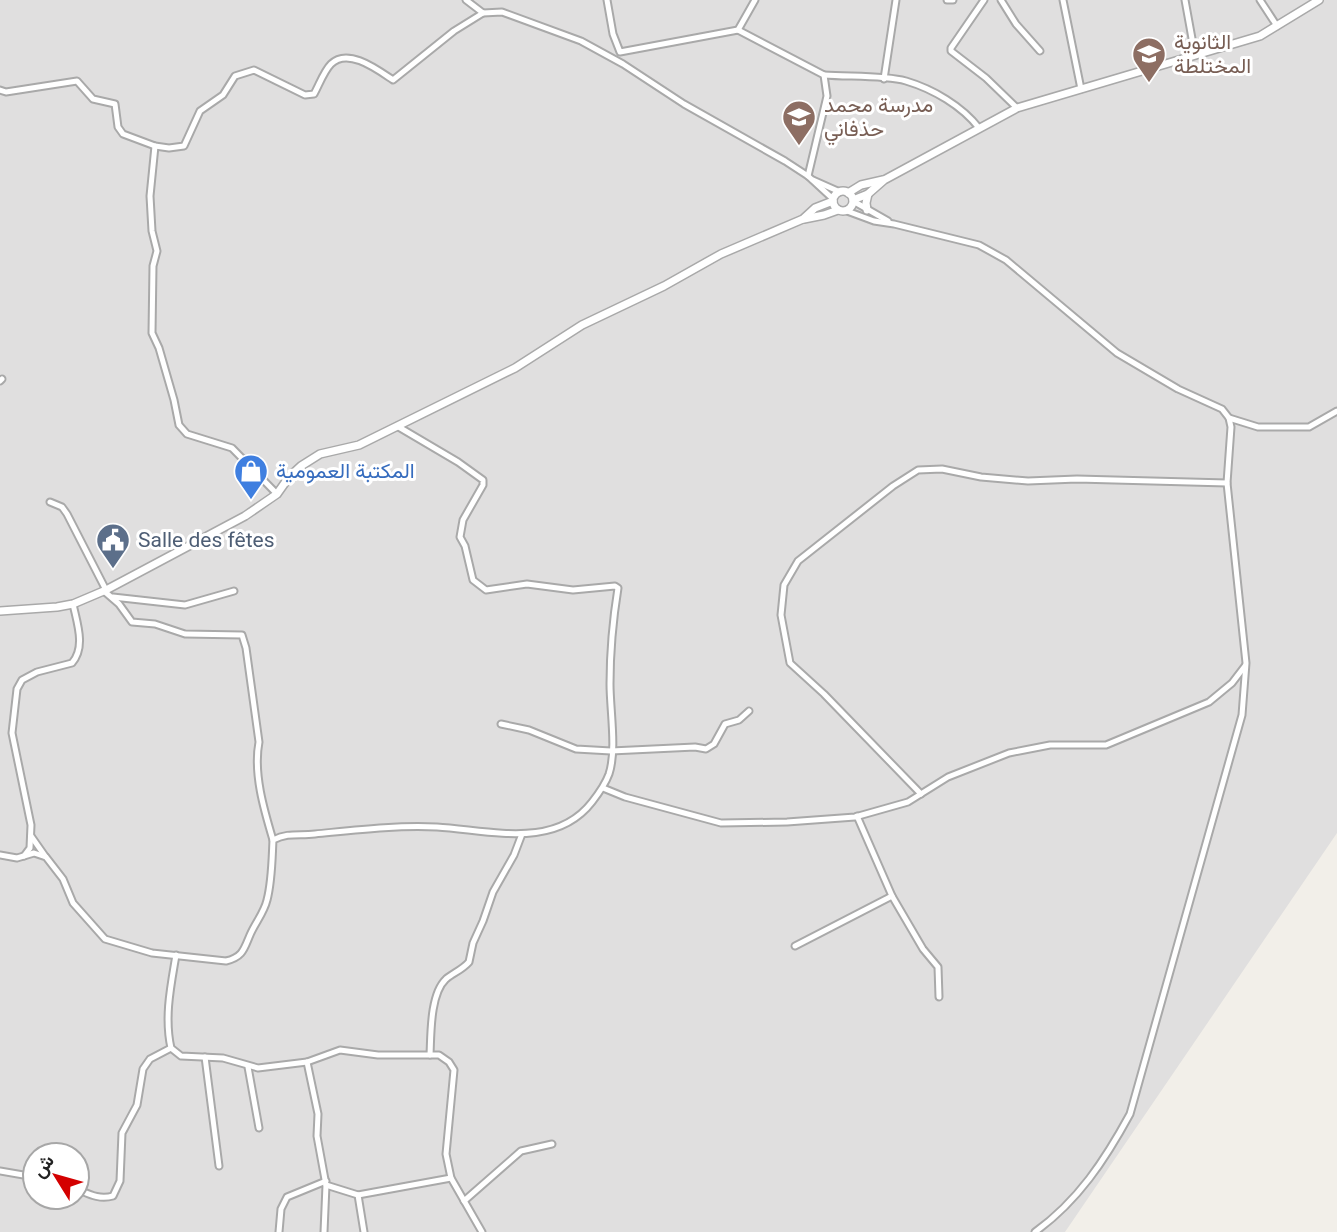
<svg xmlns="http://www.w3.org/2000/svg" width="1337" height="1232" font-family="Roboto,Vazirmatn,sans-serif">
<rect width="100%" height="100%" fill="#f2efe9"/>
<path fill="#e0dfdf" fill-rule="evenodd" d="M0 0H1337V833L1065 1232H0ZM35 1155H77V1197H35Z"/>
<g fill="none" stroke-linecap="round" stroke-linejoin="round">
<g stroke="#a9a9a9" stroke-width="9">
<g id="minor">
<polyline points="466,0 483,13 502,12 581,41 623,64 684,104 785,161 808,176 833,199"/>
<polyline points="607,0 613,34 620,52 738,30 755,0"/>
<polyline points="947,0 953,0"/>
<polyline points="984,0 951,48 951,51 986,78 1017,108"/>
<polyline points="1001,0 1016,24 1040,51"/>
<polyline points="1063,0 1081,89"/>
<polyline points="1185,0 1195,55"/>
<polyline points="1260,0 1277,26"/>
<polyline points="738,30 824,75 827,96 808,176"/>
<path d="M824 75C849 77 883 75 906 81 933 89 962 106 979 128"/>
<polyline points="884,79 896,0"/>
<path d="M0 90 6 92 77 81 93 99 115 104 118 127 123 134 155 146 169 148 184 146 200 111 223 95 235 76 254 70 305 95 314 94C319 85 324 71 331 64 348 47 378 70 393 80L454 31 483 13"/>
<polyline points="155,146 150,196 152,231 157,251 153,266 152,333 159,348 174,400 179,425 187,434 232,448 277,494"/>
<polyline points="813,180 840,192"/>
<polyline points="853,201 888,221"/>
<path d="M847 211 874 221 894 224 979 245 1006 260 1117 353 1178 389 1222 409 1229 418 1231 427 1227 483 1246 663 1242 715 1130 1114C1105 1160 1078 1201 1035 1232"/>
<polyline points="0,381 2,379"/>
<polyline points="1229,418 1258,427 1309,427 1337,411"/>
<polyline points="50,502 62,507 67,514 106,590"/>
<path d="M104 591 119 604 132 622 155 624 185 634 242 635 246 648 259 742C253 773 264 810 273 840"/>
<polyline points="113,597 185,605 234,591"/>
<polyline points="501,724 529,730 576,749 611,751 695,747 706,749 714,744 725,724 739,720 749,711"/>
<polyline points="603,788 625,797 721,823 787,822 855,817 908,802 948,777 1009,753 1050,745 1106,745 1209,702 1232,683 1245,666"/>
<polyline points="921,794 824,694 790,663 781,615 784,585 798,561 893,486 918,470 942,469 981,477 1028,481 1077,479 1227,483"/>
<polyline points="857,816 892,896 923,949 938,967 939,997"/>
<polyline points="31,836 45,856"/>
<path d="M0 855 17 858 34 853 46 857 63 879 73 903 105 939 152 953 226 961C243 957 244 949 250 935 255 923 264 913 267 900 272 881 272 859 273 840 289 832 299 836 315 834 356 830 396 825 437 827 489 830 555 850 592 802 599 793 605 785 609 774 617 750 610 710 610 684 610 651 613 619 618 588L615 586 573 590 527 584 486 590 473 580 465 546 460 537 463 520 483 485V480L458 462 397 426"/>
<path d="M24 856 30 848 31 825 12 733 17 689 22 680 37 672 72 663C86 647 77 623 73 604"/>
<polyline points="795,946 892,896"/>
<path d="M176 955C171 985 164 1017 171 1048L181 1056 223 1058 258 1068 307 1062 340 1050 378 1055H439L449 1062 454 1070 446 1154 451 1178 482 1232"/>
<path d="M430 1055C431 1034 430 994 446 979 453 973 462 970 469 962L473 943 483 921 493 892 514 855 522 834"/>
<polyline points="205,1057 219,1166"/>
<polyline points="307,1062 318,1114 317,1136 326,1185 324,1232"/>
<polyline points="248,1067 259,1128"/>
<polyline points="0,1171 35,1177"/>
<polyline points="326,1185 358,1195 364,1232"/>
<path d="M77 1189C89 1194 99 1200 113 1196L120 1181 122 1133 137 1105 143 1069 150 1059 171 1048"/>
<polyline points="358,1195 451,1178"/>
<polyline points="464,1201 521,1151 552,1144"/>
<polyline points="279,1232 281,1209 287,1197 326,1181"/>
</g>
</g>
<g stroke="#a9a9a9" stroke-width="10">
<g id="tertiary">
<circle cx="843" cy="201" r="10"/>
<polyline points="848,193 861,185 883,180"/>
<polyline points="853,200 868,194 884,180 1017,108 1260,36 1319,0"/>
<polyline points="867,210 866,203 868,194"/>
<polyline points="804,219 824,215 838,210"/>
<polyline points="0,611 57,607 73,604 106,590 245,516 277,494 289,477 301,466 320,454 359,445 515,368 582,325 664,286 721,254 803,219 815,208 833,201"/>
</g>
</g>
<use href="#minor" stroke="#fff" stroke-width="5"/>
<use href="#tertiary" stroke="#fff" stroke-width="7"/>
</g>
<defs>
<g id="school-pin" transform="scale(1.75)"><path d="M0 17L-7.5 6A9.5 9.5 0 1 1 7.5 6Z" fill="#8d6e63" stroke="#fff"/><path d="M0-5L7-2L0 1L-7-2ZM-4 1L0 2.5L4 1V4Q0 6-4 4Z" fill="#fff"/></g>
<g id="shop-pin" transform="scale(1.75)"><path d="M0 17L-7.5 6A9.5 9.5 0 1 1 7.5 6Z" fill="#3f7fe0" stroke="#fff"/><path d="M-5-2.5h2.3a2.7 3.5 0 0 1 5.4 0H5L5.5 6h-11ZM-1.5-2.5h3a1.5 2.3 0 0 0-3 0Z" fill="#fff"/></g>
<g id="civic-pin" transform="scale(1.75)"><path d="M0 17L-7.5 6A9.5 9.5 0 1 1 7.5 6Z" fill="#5c6f8a" stroke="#fff"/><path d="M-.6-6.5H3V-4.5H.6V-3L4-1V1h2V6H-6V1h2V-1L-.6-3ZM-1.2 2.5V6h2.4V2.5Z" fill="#fff"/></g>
</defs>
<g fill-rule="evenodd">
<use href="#school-pin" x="1149" y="54"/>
<use href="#school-pin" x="799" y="117"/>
<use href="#shop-pin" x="251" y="471"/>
<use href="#civic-pin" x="113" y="540"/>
</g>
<g text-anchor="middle" stroke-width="6" stroke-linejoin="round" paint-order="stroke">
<g font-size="21" fill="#785e54" stroke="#fff" text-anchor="start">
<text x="1174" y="49">الثانوية<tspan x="1174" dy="24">المختلطة</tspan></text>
<text x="824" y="112">مدرسة محمد<tspan x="824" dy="24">حذفاني</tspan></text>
</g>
<g font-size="21" fill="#366cbe" stroke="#fff" text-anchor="start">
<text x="276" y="478">المكتبة العمومية</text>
</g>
<g font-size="21" fill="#4e5e75" stroke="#fff" text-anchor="start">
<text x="138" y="547">Salle des fêtes</text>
</g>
</g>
<g transform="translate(56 1176) rotate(307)"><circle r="33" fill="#ffffff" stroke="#a7a7a7" stroke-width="2"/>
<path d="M0-5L12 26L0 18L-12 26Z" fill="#d40000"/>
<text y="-10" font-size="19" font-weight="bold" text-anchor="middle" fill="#222222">ش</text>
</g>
</svg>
